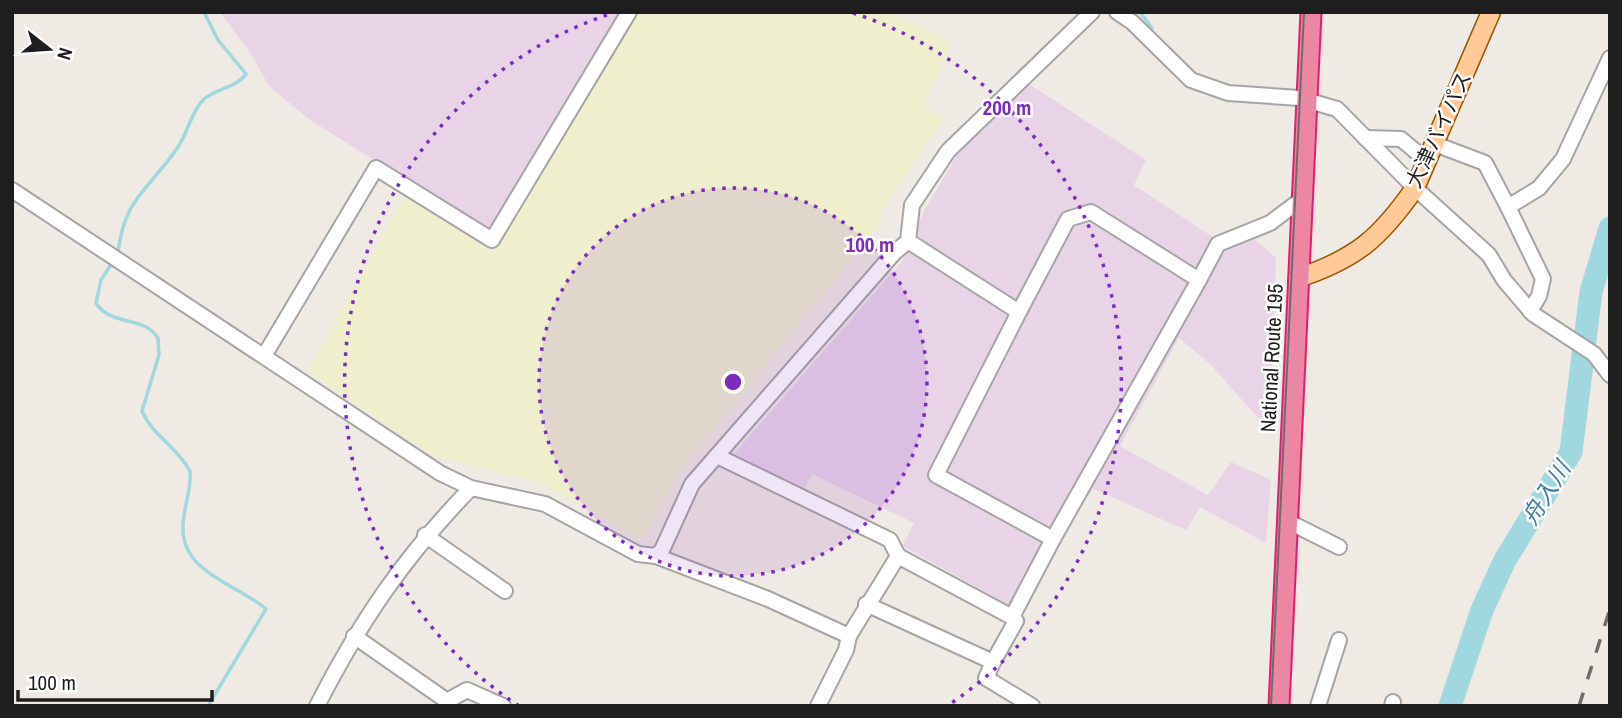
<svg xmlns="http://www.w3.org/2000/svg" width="1622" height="718" font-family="'Archivo Narrow','Noto Sans JP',sans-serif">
<rect width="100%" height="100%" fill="#efeae3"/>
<g fill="#e9d4e7">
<polygon points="220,12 620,12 490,232 310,120 269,86 251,54"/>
<polygon points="1029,84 1146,160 1134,185 1225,245 1253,238 1276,258 1270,409 1261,421 1210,364 1179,338 1120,446 1208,495 1231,462 1271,480 1266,543 1200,507 1186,530 1078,482 1010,606 903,546 914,523 812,474 805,488 734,454 903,260 923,213 957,155"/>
</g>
<polygon fill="#efeecd" points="635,12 888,12 952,42 924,106 943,119 883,208 879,226 681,470 642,540 541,483 434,456 307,371 405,197 492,251"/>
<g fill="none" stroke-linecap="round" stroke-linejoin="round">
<g stroke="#a1d7df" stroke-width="3.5">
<polyline points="1140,12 1152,28"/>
<path d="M118 253C124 197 150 189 178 147 188 132 191 112 204 99 216 89 237 87 246 74L218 40 204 12"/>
<path d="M114 260 101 280 96 303C111 327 144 315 158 338L159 355 142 411C152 435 178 448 190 471 192 491 182 510 183 530 184 574 239 585 266 609L208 706"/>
</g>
<polyline stroke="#a1d7df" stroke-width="23" points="1450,706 1482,610 1505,560 1571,452 1591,292 1610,228"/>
<g stroke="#a5a5a5" stroke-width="18">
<g id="minor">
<polyline points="1117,12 1132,22 1191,80 1228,93 1299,98 1337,109 1415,188 1489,255 1504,280 1533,314 1594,354 1610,375"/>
<polyline points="1365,138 1401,139 1427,161"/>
<polyline points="1435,144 1485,163 1508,207 1539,188 1563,159 1610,58"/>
<polyline points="12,190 440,473 471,488 545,504 638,554 656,556 662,550 692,484 894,253 908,241 912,205 948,151 1092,12"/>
<polyline points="1508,207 1543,279 1539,296 1530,311"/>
<polyline points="908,241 1019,312 1068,219 1091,212 1199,280 1053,539 936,475 1019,312"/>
<polyline points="1199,280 1218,244 1270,223 1302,199"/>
<polyline points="264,356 376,168 492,240 629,12"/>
<polyline points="1287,521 1339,547"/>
<polyline points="425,535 505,591"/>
<polyline points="656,556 768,599 849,636 898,556 890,540 717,456"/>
<polyline points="898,556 1012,617"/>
<polyline points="866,604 993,662 1016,621 1012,617 1053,539"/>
<polyline points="354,636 447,701 467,690 503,706"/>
<polyline points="993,662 986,678 1032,706"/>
<path d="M317 706C361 620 404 557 471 488"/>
<polyline points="818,706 846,650 849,636"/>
<polyline points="1318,706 1339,640"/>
<polyline points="1392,706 1393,702"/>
</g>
</g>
<g stroke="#975700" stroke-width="21">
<path id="major" d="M1298 278C1356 259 1380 238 1415 188L1491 12"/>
</g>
<g stroke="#e21c72" stroke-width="23">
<polyline id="highway" points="1279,706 1311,12"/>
</g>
<use href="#minor" stroke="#fff" stroke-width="14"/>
<use href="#major" stroke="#ffc998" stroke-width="18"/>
<use href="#highway" stroke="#eb87a3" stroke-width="19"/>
<polyline stroke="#6c6c6c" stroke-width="2" points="1271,706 1304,12"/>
<polyline stroke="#6c6c6c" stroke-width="3.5" stroke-dasharray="14 14" stroke-linecap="butt" points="1579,706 1610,609"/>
</g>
<circle cx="733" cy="382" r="194" fill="#7b2cbf" fill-opacity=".12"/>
<g fill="none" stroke="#7b2cbf" stroke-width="3.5" stroke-dasharray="3.5 7">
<circle cx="733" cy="382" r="194"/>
<path d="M519 706A388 388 0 0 1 613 13M853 13A388 388 0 0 1 947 706"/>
</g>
<g text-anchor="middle" stroke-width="5" stroke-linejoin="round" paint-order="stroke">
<g font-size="21" fill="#1e1e1e" stroke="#fff">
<text transform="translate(1439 130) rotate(-65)" y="7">大津バイパス</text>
<text transform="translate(1272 358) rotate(-87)" y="7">National Route 195</text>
</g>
<g font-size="23" font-style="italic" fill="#407aa2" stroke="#fff">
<text transform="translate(1546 493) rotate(-58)" y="8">舟入川</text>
</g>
</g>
<circle cx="733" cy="382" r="10" fill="#7b2cbf" stroke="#fff" stroke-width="3.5"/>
<g font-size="21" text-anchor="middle" font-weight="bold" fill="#7b2cbf" stroke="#fff" stroke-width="5" stroke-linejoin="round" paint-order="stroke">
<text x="1007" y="115">200 m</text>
<text x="870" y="252">100 m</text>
</g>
<rect width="1622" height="718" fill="none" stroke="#1e1e1e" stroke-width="28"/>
<g transform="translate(49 49) rotate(107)" stroke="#ffffff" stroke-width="5" paint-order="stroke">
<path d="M0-5L12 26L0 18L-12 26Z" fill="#1e1e1e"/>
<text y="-10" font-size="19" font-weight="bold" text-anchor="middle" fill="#1e1e1e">N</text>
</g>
<path d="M18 690v10h194v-10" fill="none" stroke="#1e1e1e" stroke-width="3.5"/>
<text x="28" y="690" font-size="21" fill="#1e1e1e" stroke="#ffffff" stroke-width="5" paint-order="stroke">100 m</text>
</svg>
